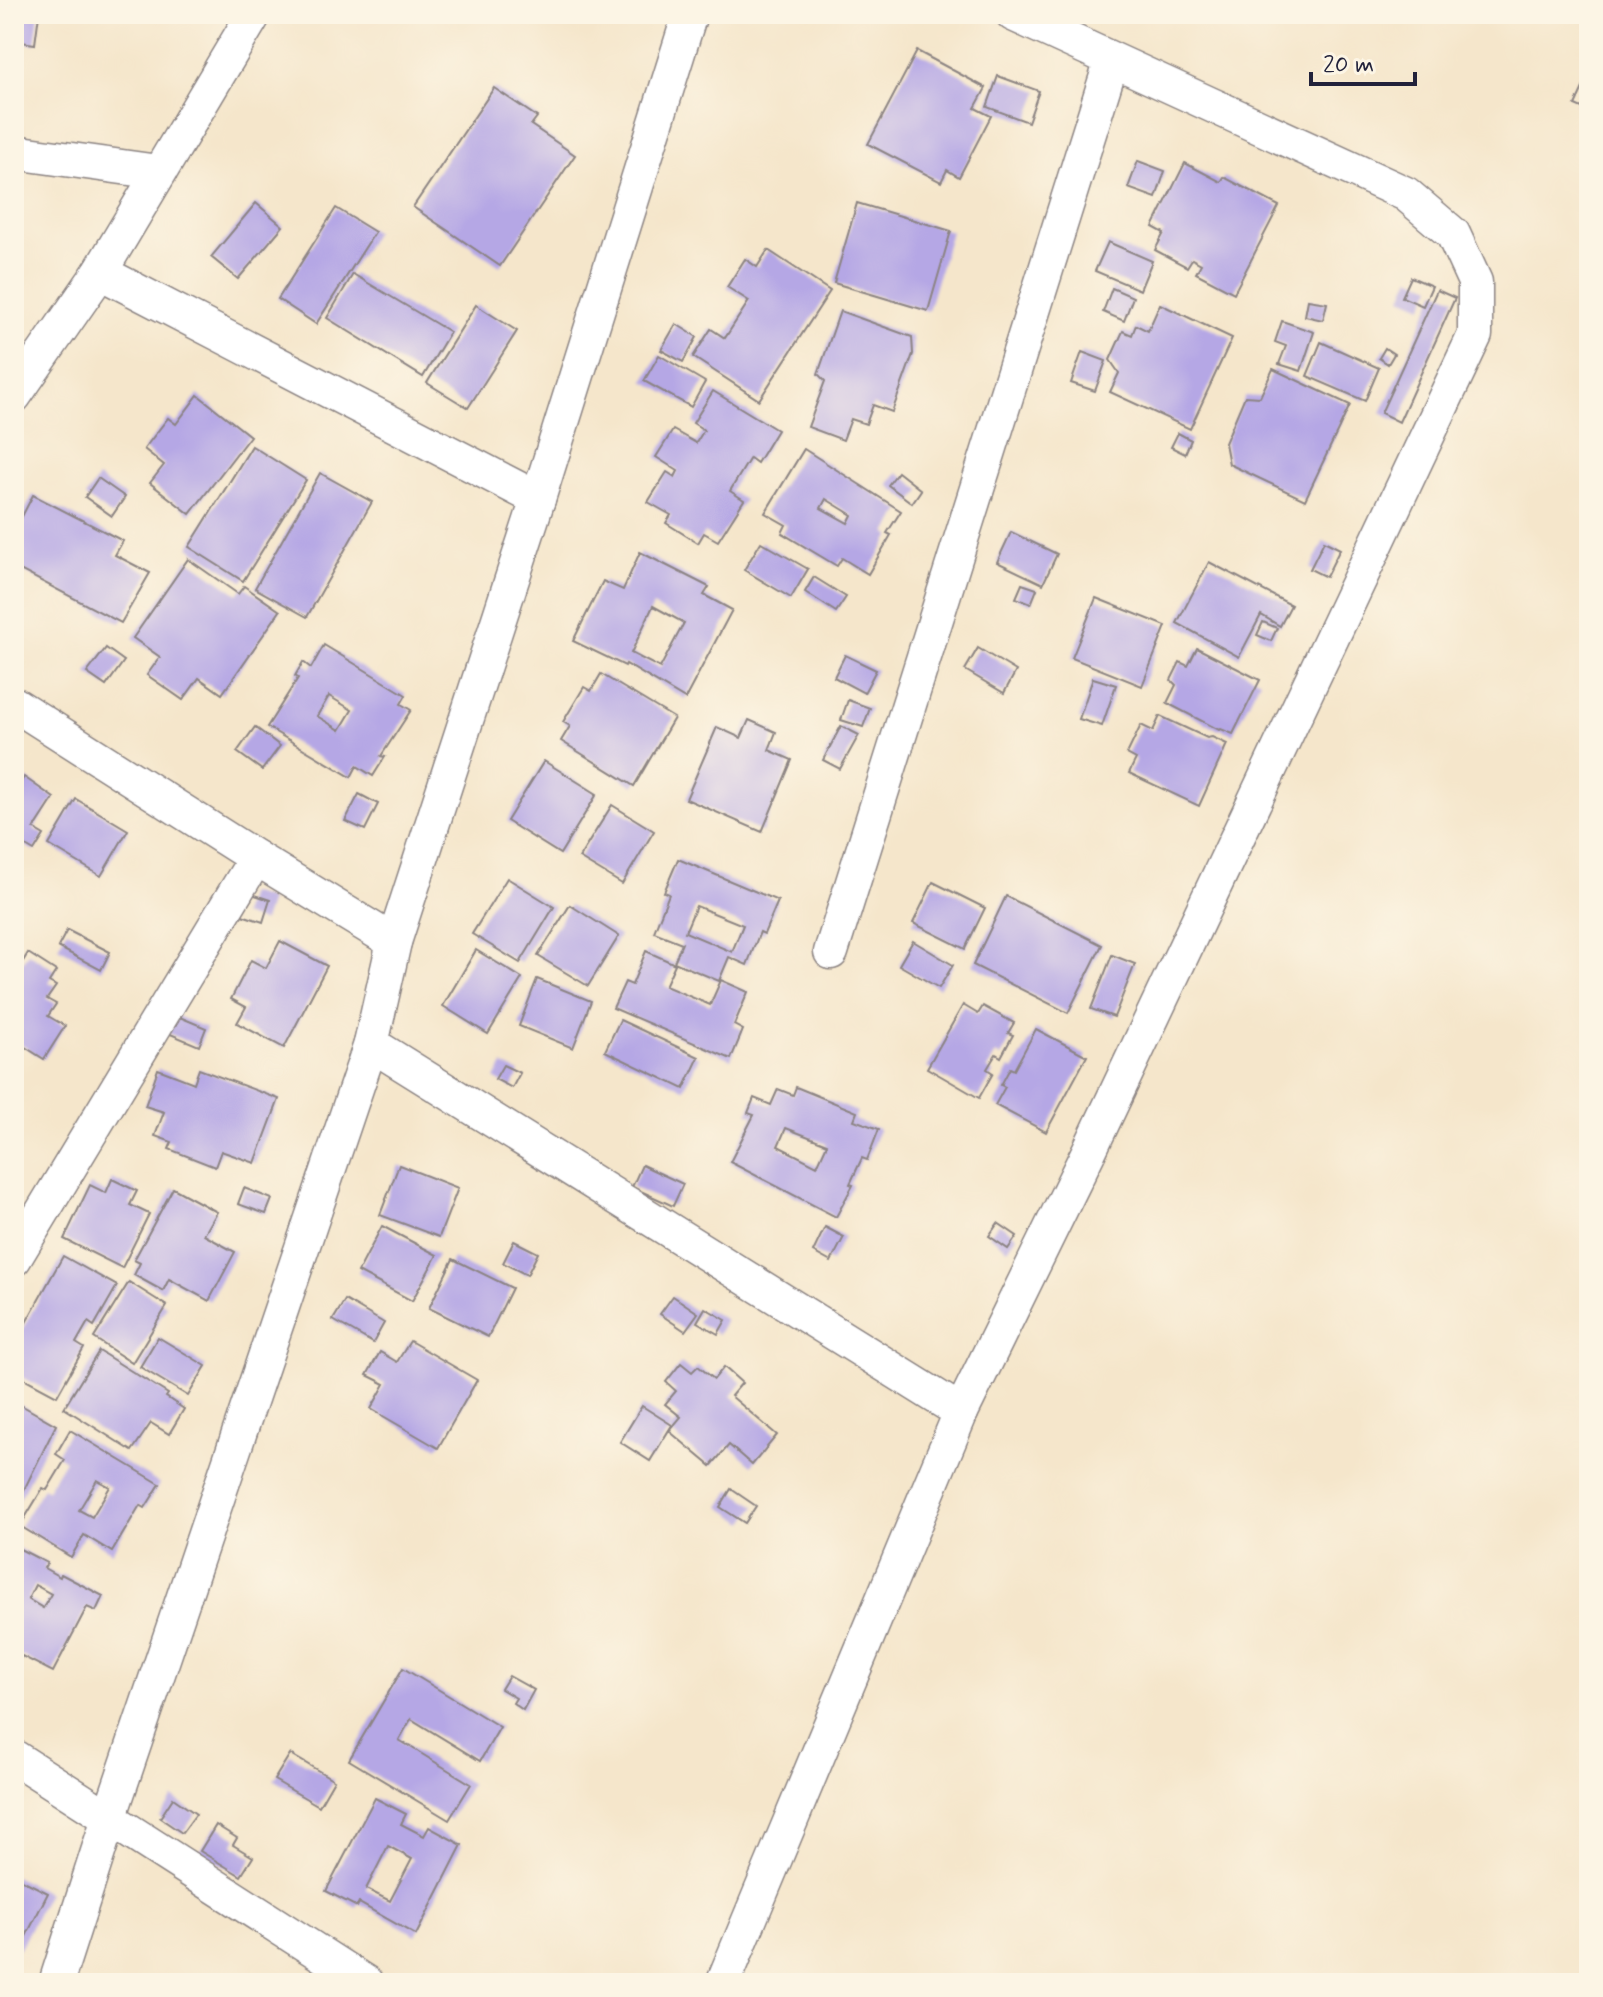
<svg xmlns="http://www.w3.org/2000/svg" width="1603" height="1997" font-family="Mynerve,sans-serif">
<rect width="100%" height="100%" fill="#fcf5e5"/>
<filter id="ink" filterUnits="userSpaceOnUse"><feTurbulence type="fractalNoise" baseFrequency=".0125" numOctaves="2"/><feDisplacementMap in="SourceGraphic" scale="16" xChannelSelector="R" yChannelSelector="G"/><feConvolveMatrix kernelMatrix="1 2 1 2 8 2 1 2 1" color-interpolation-filters="sRGB"/></filter>
<filter id="wash" filterUnits="userSpaceOnUse"><feTurbulence type="fractalNoise" baseFrequency=".006" numOctaves="4" result="noise"/><feDisplacementMap in="SourceGraphic" scale="32" xChannelSelector="R" yChannelSelector="G"/><feGaussianBlur stdDeviation="1.8" result="paint"/><feColorMatrix in="noise" values="0 0 0 0 0 0 0 0 0 0 0 0 0 0 0 0 0 1.4 0 .05"/><feComposite in="paint" operator="in"/></filter>
<g filter="url(#wash)">
<rect width="100%" height="100%" fill="#f5e6cb"/>
<g id="blocks">
<g fill="#b5a7e5" fill-rule="evenodd">
<polygon points="14,14 39,14 35,44 14,41"/>
<polygon points="917,51 986,88 975,108 991,116 959,177 947,170 941,182 868,144"/>
<polygon points="1589,75 1589,111 1575,105"/>
<polygon points="998,76 1039,91 1028,122 987,107"/>
<polygon points="494,88 537,117 531,125 575,155 500,266 413,207"/>
<polygon points="1138,161 1165,171 1156,198 1128,188"/>
<polygon points="1185,163 1221,182 1224,177 1279,206 1234,293 1196,273 1201,264 1192,259 1187,267 1155,250 1164,233 1153,227"/>
<polygon points="256,203 283,226 238,279 211,257"/>
<polygon points="857,203 951,231 928,311 834,283"/>
<polygon points="336,208 375,232 316,324 278,299"/>
<polygon points="1108,242 1152,261 1140,290 1095,271"/>
<polygon points="768,250 830,291 759,400 693,357 711,329 725,338 749,301 727,287 745,259 757,267"/>
<polygon points="353,274 450,332 423,377 327,318"/>
<polygon points="1411,277 1432,286 1423,306 1402,297"/>
<polygon points="1112,288 1133,297 1124,321 1103,312"/>
<polygon points="1437,290 1455,298 1399,422 1381,413"/>
<polygon points="1308,300 1327,303 1323,320 1305,316"/>
<polygon points="1160,304 1232,338 1190,429 1110,392 1119,373 1110,360 1123,331 1132,335 1136,325 1148,331"/>
<polygon points="476,305 517,331 468,408 427,383"/>
<polygon points="840,311 912,337 913,354 892,412 873,405 866,424 851,419 843,440 808,427 825,381 818,374"/>
<polygon points="1282,321 1314,332 1301,371 1279,364 1286,346 1275,342"/>
<polygon points="676,324 697,337 683,362 661,350"/>
<polygon points="1321,342 1379,368 1365,401 1307,376"/>
<polygon points="1385,348 1394,354 1388,364 1379,358"/>
<polygon points="1082,352 1106,361 1095,391 1071,383"/>
<polygon points="659,355 705,382 691,407 644,381"/>
<polygon points="1273,369 1350,405 1305,500 1229,464 1225,443 1245,396 1260,397"/>
<polygon points="713,391 777,430 757,463 750,458 730,491 744,500 718,541 704,533 698,543 666,523 671,515 648,502 667,472 675,477 678,471 656,457 673,430 696,443 704,430 693,423"/>
<polygon points="198,395 250,436 190,514 150,483 164,465 144,449 168,418 176,424"/>
<polygon points="1178,433 1191,440 1185,454 1171,447"/>
<polygon points="252,446 306,480 243,581 189,547"/>
<path d="M804 449 901 511 887 533 891 535 868 574 842 558 837 566 782 533 786 525 765 513ZM826 499 852 515 848 523 821 508Z"/>
<polygon points="898,472 921,490 912,503 888,485"/>
<polygon points="320,473 372,502 307,617 255,588"/>
<polygon points="98,478 125,497 112,516 85,497"/>
<polygon points="33,495 123,541 115,555 150,573 121,623 14,567 14,532"/>
<polygon points="1011,532 1057,554 1043,584 997,562"/>
<polygon points="1324,541 1340,549 1326,577 1310,569"/>
<polygon points="761,542 808,569 791,598 744,570"/>
<path d="M640 552 709 587 704 595 732 610 685 699 626 664 625 666 573 641 603 581 623 590ZM653 606 684 623 660 668 631 653Z"/>
<polygon points="188,559 238,594 244,586 280,611 222,694 199,678 183,700 147,675 160,657 133,638"/>
<polygon points="1209,562 1291,605 1280,626 1261,615 1239,657 1177,623"/>
<polygon points="814,577 846,597 836,612 805,592"/>
<polygon points="1022,584 1037,589 1031,604 1016,598"/>
<polygon points="1096,598 1166,626 1142,686 1072,658"/>
<polygon points="1263,622 1277,628 1271,641 1257,635"/>
<path d="M324 645 406 695 401 704 411 710 381 756 385 757 373 776 357 766 351 777 267 727 298 678 295 676 303 662 311 668ZM329 696 352 710 340 730 317 716Z"/>
<polygon points="106,648 124,661 106,686 87,673"/>
<polygon points="978,648 1016,671 1004,693 965,670"/>
<polygon points="1197,648 1260,680 1233,734 1221,729 1219,730 1167,703 1176,685 1171,680 1180,662 1188,666"/>
<polygon points="845,655 876,670 864,693 834,677"/>
<polygon points="601,674 674,718 634,786 561,741 570,726 563,722 584,687 591,691"/>
<polygon points="1093,678 1116,685 1102,726 1079,719"/>
<polygon points="848,700 870,708 863,727 841,720"/>
<polygon points="1160,716 1207,738 1212,737 1227,744 1199,806 1129,773 1136,759 1127,754 1141,725 1153,731"/>
<polygon points="749,720 776,732 769,750 792,760 762,832 686,799 717,727 741,738"/>
<polygon points="841,726 859,735 840,769 823,760"/>
<polygon points="255,727 280,746 262,770 237,752"/>
<polygon points="544,761 597,794 560,854 507,821"/>
<polygon points="24,777 54,798 34,829 44,835 34,851 24,845 14,860 14,793"/>
<polygon points="359,794 378,804 365,830 345,821"/>
<polygon points="76,799 128,830 101,876 49,845"/>
<polygon points="612,805 654,831 622,884 579,858"/>
<path d="M678 859 778 901 764 934 760 932 747 965 729 957 719 981 674 962 682 943 654 932 669 894 664 892ZM696 906 743 925 732 952 685 932Z"/>
<polygon points="507,878 554,907 520,963 472,934"/>
<polygon points="933,882 985,908 965,949 913,923"/>
<polygon points="249,893 270,900 263,922 242,915"/>
<polygon points="1006,896 1102,945 1068,1013 973,965"/>
<polygon points="570,905 619,936 588,986 538,956"/>
<polygon points="67,930 110,952 101,970 58,947"/>
<polygon points="280,941 327,966 284,1048 237,1023 246,1007 231,999 251,960 266,968"/>
<polygon points="913,941 953,965 939,988 899,965"/>
<polygon points="476,950 522,978 488,1034 443,1006"/>
<polygon points="646,951 675,964 665,986 710,1005 721,980 748,992 734,1025 743,1030 731,1059 613,1008 625,982 632,985"/>
<polygon points="28,953 56,971 49,982 56,986 47,999 56,1004 48,1016 65,1026 44,1059 14,1040 14,965 19,968"/>
<polygon points="1112,955 1135,964 1114,1017 1091,1009"/>
<polygon points="537,979 591,1001 573,1048 519,1026"/>
<polygon points="963,1005 978,1014 983,1006 1014,1023 1008,1033 1013,1035 1001,1057 996,1054 987,1069 993,1073 979,1098 927,1068"/>
<polygon points="170,1013 206,1028 199,1046 163,1031"/>
<polygon points="620,1020 699,1057 684,1089 605,1051"/>
<polygon points="1036,1029 1087,1056 1046,1132 995,1105 1005,1087 1001,1085 1010,1068 1014,1070"/>
<polygon points="503,1065 520,1073 512,1088 495,1079"/>
<polygon points="158,1069 194,1083 199,1069 279,1099 255,1163 221,1151 215,1167 169,1149 172,1142 155,1136 164,1112 145,1106"/>
<path d="M796 1087 857 1112 854 1120 879 1129 867 1160 862 1158 850 1184 853 1185 836 1217 730 1162 754 1115 748 1113 754 1098 771 1105 778 1089 793 1095ZM786 1128 827 1144 817 1166 778 1146Z"/>
<polygon points="399,1165 458,1188 439,1237 380,1215"/>
<polygon points="642,1165 683,1184 673,1206 632,1187"/>
<polygon points="112,1179 137,1191 130,1205 149,1214 122,1268 64,1239 90,1185 106,1193"/>
<polygon points="173,1188 217,1212 204,1235 235,1252 209,1301 169,1279 163,1291 134,1275 140,1263 134,1260"/>
<polygon points="244,1188 272,1199 266,1214 238,1204"/>
<polygon points="998,1223 1017,1236 1008,1249 989,1236"/>
<polygon points="382,1226 437,1255 412,1301 358,1272"/>
<polygon points="825,1227 844,1237 831,1262 813,1252"/>
<polygon points="514,1241 538,1253 527,1275 503,1263"/>
<polygon points="63,1256 117,1286 94,1326 88,1322 76,1343 84,1348 57,1396 14,1373 14,1335 18,1337"/>
<polygon points="453,1259 512,1288 488,1337 429,1308"/>
<polygon points="129,1282 167,1306 132,1363 94,1338"/>
<polygon points="673,1296 698,1313 685,1331 660,1314"/>
<polygon points="345,1300 384,1323 373,1343 333,1320"/>
<polygon points="705,1308 726,1320 718,1334 697,1322"/>
<polygon points="158,1337 206,1366 188,1396 140,1367"/>
<polygon points="410,1341 477,1380 438,1448 371,1409 385,1384 367,1375 380,1352 397,1362"/>
<polygon points="99,1351 168,1394 166,1397 184,1409 169,1434 151,1423 132,1451 64,1408"/>
<polygon points="681,1363 692,1372 698,1366 714,1379 724,1367 742,1383 731,1396 777,1435 752,1465 729,1445 711,1466 669,1431 681,1417 665,1404 676,1391 666,1382"/>
<polygon points="14,1401 56,1425 14,1510 14,1444 17,1438 14,1436"/>
<polygon points="642,1406 672,1425 650,1461 620,1442"/>
<path d="M70 1430 160 1484 145 1508 140 1505 112 1552 84 1535 71 1557 20 1526 43 1488 47 1490 65 1460 56 1454ZM97 1480 110 1487 92 1517 79 1510Z"/>
<polygon points="731,1489 756,1506 745,1523 720,1507"/>
<path d="M14 1546 47 1563 44 1568 60 1577 61 1574 103 1596 96 1611 87 1607 53 1672 22 1656 16 1667 14 1666ZM35 1585 51 1594 43 1608 28 1599Z"/>
<polygon points="403,1668 500,1727 480,1761 411,1719 399,1740 471,1784 449,1820 349,1760"/>
<polygon points="509,1676 534,1690 523,1710 513,1703 516,1698 501,1689"/>
<polygon points="290,1754 334,1780 319,1806 274,1780"/>
<polygon points="173,1798 196,1814 182,1833 160,1818"/>
<path d="M375 1798 406 1814 401 1824 424 1836 429 1827 462 1845 416 1935 359 1903 357 1907 326 1891ZM388 1846 412 1859 390 1901 366 1889Z"/>
<polygon points="216,1825 237,1838 233,1845 253,1857 241,1876 200,1851"/>
<polygon points="14,1876 48,1893 19,1950 14,1947"/>
</g>
</g>
</g>
<g filter="url(#ink)">
<use href="#blocks" fill-opacity="0" stroke="#8c8483" stroke-width="2"/>
<g fill="none" stroke-linecap="round" stroke-linejoin="round">
<g stroke="#8c8483" stroke-width="37">
<g id="minor">
<polyline points="14,152 158,172"/>
<polyline points="100,272 538,499"/>
<polyline points="14,396 100,272 254,14"/>
<polyline points="14,704 256,858 394,942"/>
<polyline points="831,952 1112,60"/>
<polyline points="371,1044 961,1412"/>
<polyline points="14,1259 256,858"/>
<polyline points="14,1757 366,1983"/>
<polyline points="56,1983 109,1818 371,1044 394,942 538,499 690,14"/>
<polyline points="723,1983 961,1412 1089,1151 1475,335 1475,282 1453,234 1406,194 1013,14"/>
</g>
</g>
<use href="#minor" stroke="#fff" stroke-width="34"/>
</g>
</g>
<rect width="1603" height="1997" fill="none" stroke="#fcf5e5" stroke-width="48"/>
<path d="M1311 72v12h104v-12" fill="none" stroke="#22223b" stroke-width="4"/>
<text x="1323" y="72" font-size="24" fill="#22223b" stroke="#fcf5e5" stroke-width="6" paint-order="stroke">20 m</text>
</svg>
